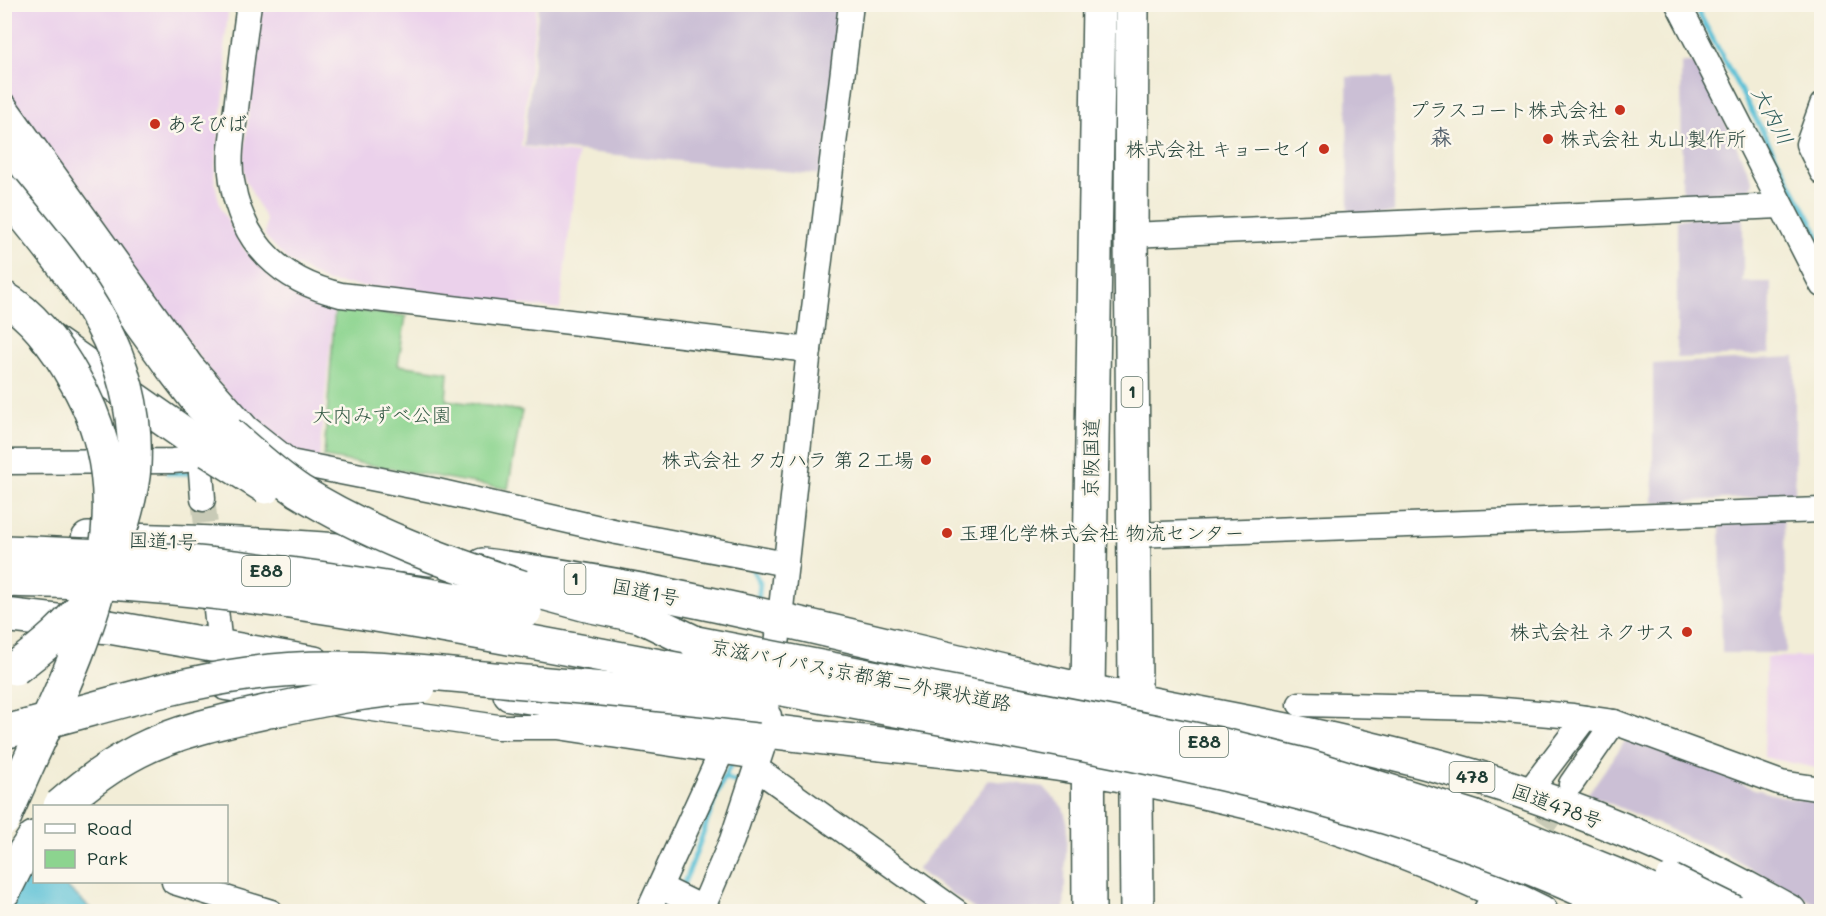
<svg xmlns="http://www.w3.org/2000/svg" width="1826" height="916" font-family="Mali,'Klee One',sans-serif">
<rect width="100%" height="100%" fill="#fbf7ec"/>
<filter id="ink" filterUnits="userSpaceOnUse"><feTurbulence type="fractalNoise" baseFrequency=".0167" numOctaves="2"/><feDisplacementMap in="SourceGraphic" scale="12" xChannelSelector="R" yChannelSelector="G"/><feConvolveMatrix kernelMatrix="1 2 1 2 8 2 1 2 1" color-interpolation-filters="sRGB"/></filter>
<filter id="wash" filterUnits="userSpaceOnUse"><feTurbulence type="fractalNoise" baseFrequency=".008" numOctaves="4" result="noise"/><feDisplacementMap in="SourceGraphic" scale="24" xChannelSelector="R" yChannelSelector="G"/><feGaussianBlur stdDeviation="1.35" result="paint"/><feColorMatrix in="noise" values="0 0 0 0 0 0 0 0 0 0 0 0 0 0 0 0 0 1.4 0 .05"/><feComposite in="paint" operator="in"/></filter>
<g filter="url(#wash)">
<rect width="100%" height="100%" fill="#f2edd7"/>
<g fill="#ebd1eb">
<polygon points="4,5 229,5 224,49 227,71 214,176 217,193 221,208 234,233 245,250 261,266 291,288 316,302 334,307 319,460 303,459 251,418 217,381 90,211 5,90"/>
<polygon points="262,5 537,5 521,147 578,154 560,309 327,282 288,261 265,236 266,220 245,179 243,163"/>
<polygon points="1766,657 1821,657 1821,769 1764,757"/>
</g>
<g fill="#cbbfd5">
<polygon points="539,5 842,5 824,175 524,146"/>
<polygon points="1681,63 1698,63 1753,182 1746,195 1682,197"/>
<polygon points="1394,76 1394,212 1348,214 1347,77"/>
<polygon points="1743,216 1743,282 1771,282 1770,354 1677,358 1677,219"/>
<polygon points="1795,357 1795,495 1653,503 1653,364"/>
<polygon points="1784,518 1786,653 1722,653 1720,519"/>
<polygon points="1628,737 1681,756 1754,789 1788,798 1821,803 1821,907 1711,847 1588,794"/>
<polygon points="989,780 1044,787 1063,808 1067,822 1064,911 1040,911 1035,909 1033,912 977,911 917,870"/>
</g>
<polygon fill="#8cd48f" stroke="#568862" stroke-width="1.5" points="335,308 406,316 398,365 448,372 446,400 522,411 508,489 324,457"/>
<polygon fill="#59c0d6" stroke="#3c7e85" stroke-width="1.5" points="4,861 34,867 34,882 62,882 93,911 97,911 5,911"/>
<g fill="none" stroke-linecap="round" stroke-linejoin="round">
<g stroke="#59c0d6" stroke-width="5">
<polyline points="1694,4 1822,242"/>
<polyline points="168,473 195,473"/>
<polyline points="306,479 326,481"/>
<polyline points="746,566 751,567 760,583 758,602"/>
<polyline points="723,778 745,784"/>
<path d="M680 891C701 849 710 801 733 761"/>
<polyline points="670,912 675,902"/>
</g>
</g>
</g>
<g filter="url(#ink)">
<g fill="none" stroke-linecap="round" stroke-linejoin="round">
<g stroke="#c8cab6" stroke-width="24" stroke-dasharray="24 12" stroke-linecap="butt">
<polyline points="203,499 210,559"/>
<polyline points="1524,854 1567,791"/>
</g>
<g stroke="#3f574c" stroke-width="27">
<g id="minor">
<path d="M249 4C244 39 240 74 236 109 233 132 228 157 232 181 242 244 281 281 341 295L809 350"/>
<polyline points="1678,4 1822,285"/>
<polyline points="4,105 191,365 247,428 290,462 437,491 617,532 786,564"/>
<polyline points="1822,105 1808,144 1822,172"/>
<polyline points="1131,235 1780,206"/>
<polyline points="200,459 203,499"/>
<polyline points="4,462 172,461 200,459 223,450"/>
<polyline points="1134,535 1822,510"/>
<polyline points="214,591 219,637"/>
<polyline points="774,673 809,350 851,4"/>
<polyline points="224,679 225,688 300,699"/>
<polyline points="338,704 498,727 558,727 758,757"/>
<polyline points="1300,704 1481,708 1573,716 1614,722 1781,783 1822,789"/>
<polyline points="756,768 957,912"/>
<polyline points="1571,784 1614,722"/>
<polyline points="1528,793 1585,718"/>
<polyline points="174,882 271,912"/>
<polyline points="660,887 703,908"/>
<polyline points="648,912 721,753"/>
<polyline points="701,912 732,840 768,731 769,716"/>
<polyline points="1485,912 1487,908"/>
</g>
</g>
<g stroke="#3f574c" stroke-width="36">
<g id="highway">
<polyline points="1132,4 1131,235 1137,912"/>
<polyline points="4,134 174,370 200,404 228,433"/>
<polyline points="46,337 209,451"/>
<path d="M88 539C202 542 316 545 429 559"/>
<path d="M483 565C673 588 858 639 1044 681 1141 704 1241 719 1338 741 1402 756 1467 772 1529 794 1618 824 1707 865 1790 912"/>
<polyline points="532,590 587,605 640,616 696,643"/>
<polyline points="4,615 109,627 314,663"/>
<path d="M510 694C596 707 682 721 768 731 862 743 956 751 1049 763 1115 772 1182 787 1247 802 1348 826 1448 867 1541 912"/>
<polyline points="4,891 20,859 34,838"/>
<polyline points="1089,912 1088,690 1099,4"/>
</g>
</g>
<use href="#minor" stroke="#fff" stroke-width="24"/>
<use href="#highway" stroke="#fff" stroke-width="33"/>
<g stroke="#3f574c" stroke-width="36" stroke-linecap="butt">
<g id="highway-bridge">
<path d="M4 191C73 275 140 349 134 466 133 487 127 508 121 528"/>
<path d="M4 298C36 317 58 349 75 380 163 531 61 679 4 819"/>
<path d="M228 433C251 453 274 474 299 491 368 534 445 562 522 587"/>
<polyline points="209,451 266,487"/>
<path d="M4 552C65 554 126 556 187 562 300 573 413 592 525 611"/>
<path d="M4 580C32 581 60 581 88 582 210 588 333 607 453 628 574 649 694 673 815 695 1090 747 1375 786 1629 912"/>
<polyline points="696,643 1219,744 1308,766 1473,817 1628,880 1691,912"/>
<path d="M15 668C46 645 67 627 90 597"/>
<path d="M4 732C85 713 165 685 247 674 332 661 419 672 504 680 590 688 676 695 762 706"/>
<path d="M60 806C84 785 109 766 138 751 179 730 229 720 274 710 321 700 370 690 419 687"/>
<polyline points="1671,881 1734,912"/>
</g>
</g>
<use href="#highway-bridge" stroke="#fff" stroke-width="33"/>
</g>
</g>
<g fill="#c8321e" stroke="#fbf7ec" stroke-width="2">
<circle cx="1620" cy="110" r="6"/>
<circle cx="155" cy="124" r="6"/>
<circle cx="1548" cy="139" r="6"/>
<circle cx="1324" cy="149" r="6"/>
<circle cx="926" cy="460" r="6"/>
<circle cx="947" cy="533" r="6"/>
<circle cx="1687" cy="632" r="6"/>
</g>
<g text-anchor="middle" stroke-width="5" stroke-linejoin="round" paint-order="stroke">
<g fill="#fbf7ec" stroke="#61756b" stroke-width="1.5">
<rect x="1121.5" y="377" width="21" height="30" rx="4.5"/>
<rect x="242" y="556" width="48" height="30" rx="4.5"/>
<rect x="564.5" y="564" width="21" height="30" rx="4.5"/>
<rect x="1180" y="727" width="48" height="30" rx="4.5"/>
<rect x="1449.5" y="762" width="45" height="30" rx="4.5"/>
</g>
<g font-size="18" font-weight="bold" fill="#1f3d34">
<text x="1132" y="398">1</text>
<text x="266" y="577">E88</text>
<text x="575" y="585">1</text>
<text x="1204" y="748">E88</text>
<text x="1472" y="783">478</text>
</g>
<g font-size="20" fill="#1f3d34" stroke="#fbf7ec" text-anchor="end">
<text x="1608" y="117">プラスコート株式会社</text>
<text x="167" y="131" text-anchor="start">あそびば</text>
<text x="1560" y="146" text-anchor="start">株式会社 丸山製作所</text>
<text x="1312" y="156">株式会社 キョーセイ</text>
<text x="914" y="467">株式会社 タカハラ 第２工場</text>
<text x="959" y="540" text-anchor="start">玉理化学株式会社 物流センター</text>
<text x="1675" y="639">株式会社 ネクサス</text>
</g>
<g font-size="20" fill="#355b46" stroke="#fbf7ec">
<text x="382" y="422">大内みずべ公園</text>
</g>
<g font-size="20" fill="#1f3d34" stroke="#fbf7ec">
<text transform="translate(1091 458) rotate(-89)" y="7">京阪国道</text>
<text transform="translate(163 541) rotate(2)" y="7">国道1号</text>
<text transform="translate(646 592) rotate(11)" y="7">国道1号</text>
<text transform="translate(861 675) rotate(11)" y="7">京滋バイパス;京都第二外環状道路</text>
<text transform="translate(1557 806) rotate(20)" y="7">国道478号</text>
</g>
<g font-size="21" font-style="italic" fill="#2e5e5c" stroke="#fbf7ec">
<text transform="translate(1772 116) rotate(62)" y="7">大内川</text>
</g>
<g font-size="22" font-weight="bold" fill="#505e6a" stroke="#fbf7ec">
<text x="1441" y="145">森</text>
</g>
</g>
<rect width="1826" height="916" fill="none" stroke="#fbf7ec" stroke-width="24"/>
<rect x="33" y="805" width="195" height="78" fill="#fbf7ec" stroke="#a3ada2" stroke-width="1.5"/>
<rect x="45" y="824" width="30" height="9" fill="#ffffff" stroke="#a3ada2" stroke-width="1.5"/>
<text x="87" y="835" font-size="18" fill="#1f3d34">Road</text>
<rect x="45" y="850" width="30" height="18" fill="#8cd48f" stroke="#a3ada2" stroke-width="1.5"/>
<text x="87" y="865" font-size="18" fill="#1f3d34">Park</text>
</svg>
